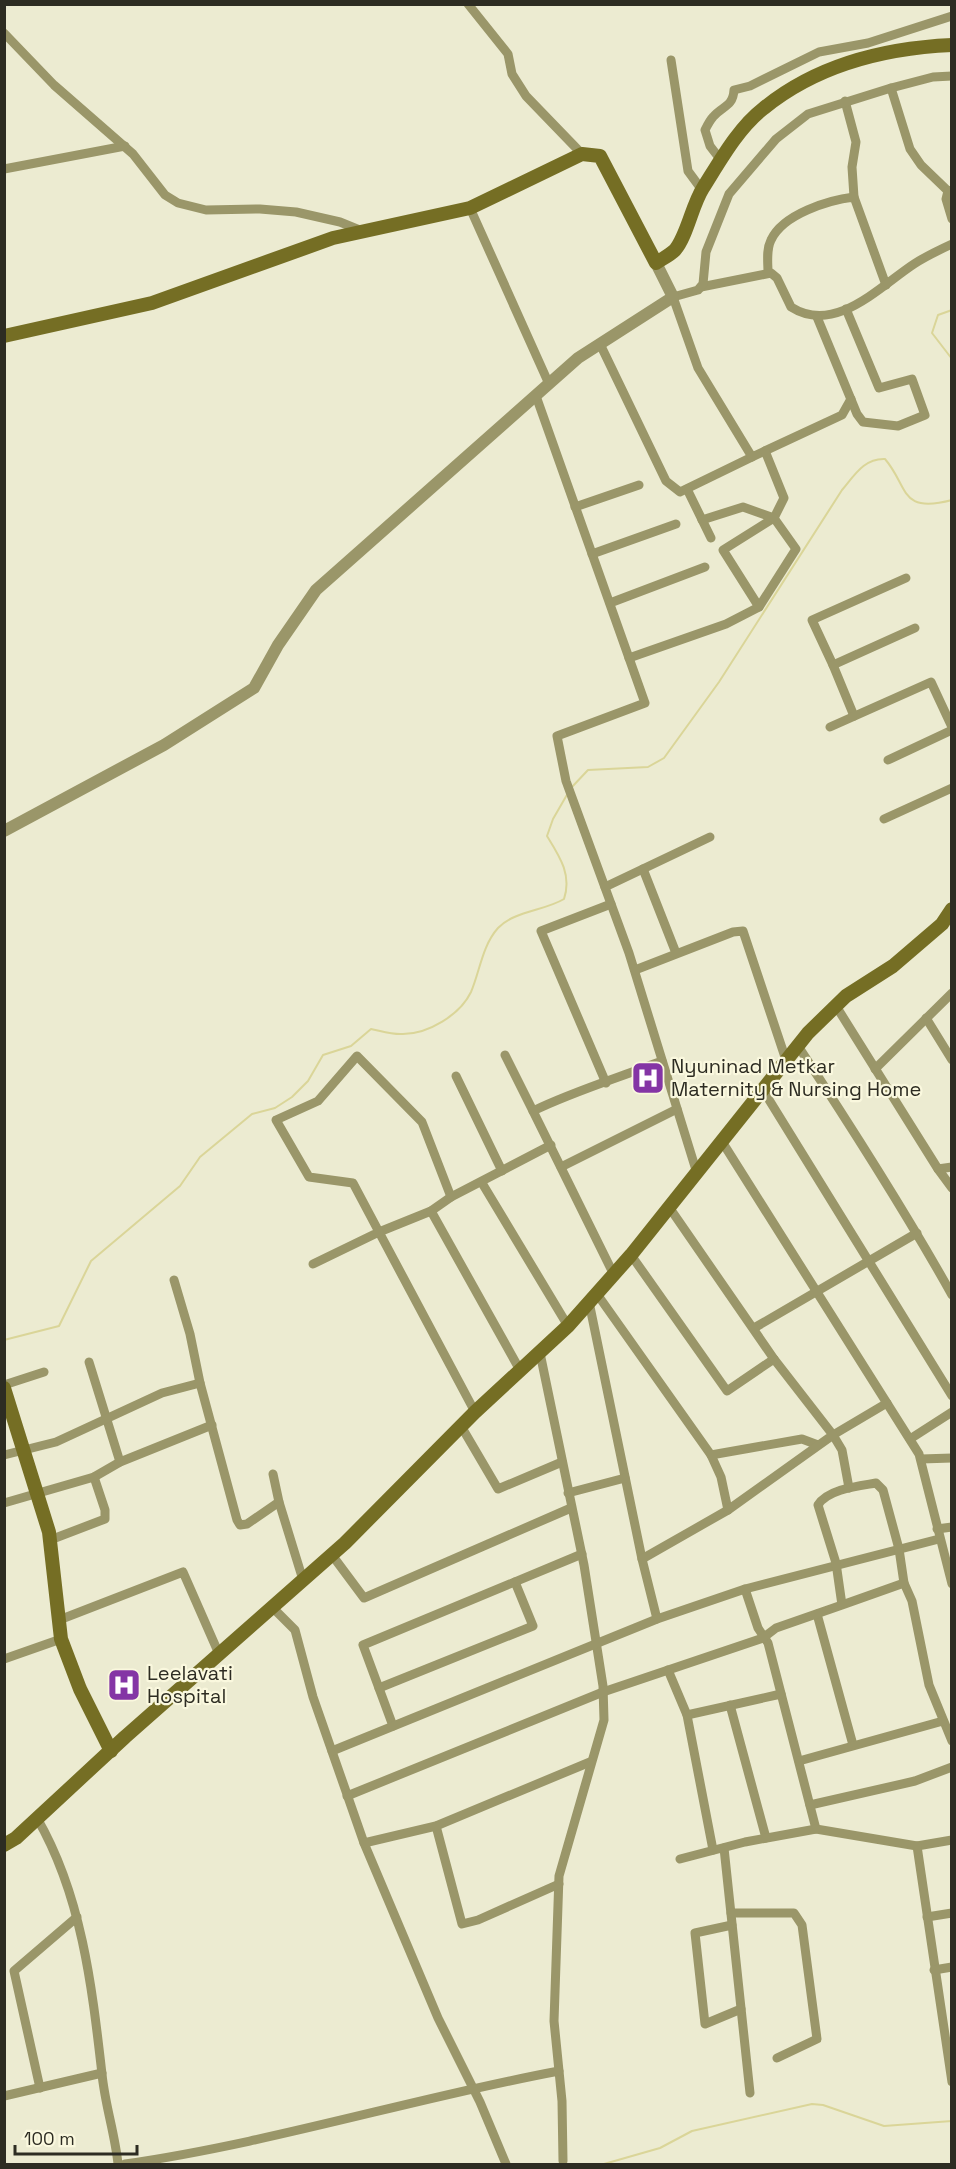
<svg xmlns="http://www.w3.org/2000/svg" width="956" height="2169" font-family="'Space Grotesk',sans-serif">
<rect width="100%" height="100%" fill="#ecebd1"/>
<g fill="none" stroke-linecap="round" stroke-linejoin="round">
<g stroke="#dad598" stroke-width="2">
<polyline points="952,310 938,315 932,333 952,359"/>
<path d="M571 788 588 770 648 767 664 758 719 682 842 490C854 476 864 458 885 459 909 487 899 514 952 500"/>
<path d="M4 1340 59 1326 91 1261 180 1186 200 1157 252 1114 275 1108 292 1097 308 1081 323 1055 351 1046 371 1029C381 1031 393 1035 403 1034 428 1034 460 1015 471 992 480 971 482 946 498 928 514 911 544 911 564 899 572 875 560 857 547 836L553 819 568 793"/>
<polyline points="604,2164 660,2148 692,2131 812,2104 823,2105 884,2126 952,2121"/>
</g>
<g stroke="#9a9669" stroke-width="9">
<polyline points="468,4 508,54 512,74 526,96 582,154"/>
<polyline points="4,33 54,85 133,154 165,195 178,203 206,210 260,209 296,212 340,222 362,231"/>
<polyline points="671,60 688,171 702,190"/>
<polyline points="891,88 910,149 921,165 948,191 952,190"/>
<polyline points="845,101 856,142 852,167 854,197"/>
<path d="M720 159 710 146 705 130C707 126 710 120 713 117 722 106 733 107 734 90L750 86 819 52 868 43 952 16"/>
<polyline points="4,169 125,146"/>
<polyline points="948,191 946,199 952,219"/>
<polyline points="470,208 549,384"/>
<path d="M768 273C768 262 766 250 771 240 783 214 829 200 854 197L886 285"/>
<path d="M701 287 771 273 777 278 791 307C835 335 879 287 914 264 926 256 939 250 952 244"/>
<polyline points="817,317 857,414 863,422 898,426 925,415 912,379 879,388 846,309"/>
<polyline points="600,344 666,481 680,492 752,457"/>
<polyline points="536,396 645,703 557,736 566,781 629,953 696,1170"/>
<polyline points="851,399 842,415 752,457 698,368 673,297 698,290 703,284 706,252 729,194 776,139 808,114 891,88 933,77 952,76"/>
<polyline points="687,489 711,538"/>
<polyline points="575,507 639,485"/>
<polyline points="592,554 676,524"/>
<polyline points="610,603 705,567"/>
<polyline points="759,607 723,550 774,518 784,498 765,451"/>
<polyline points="629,658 726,624 759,607 796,549 774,518 743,507 702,520"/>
<polyline points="833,665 812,620 906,578"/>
<polyline points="854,716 833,665 915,628"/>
<polyline points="830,727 931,682 952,727"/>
<polyline points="888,760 952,730"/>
<polyline points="884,819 952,788"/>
<polyline points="643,869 676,953"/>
<polyline points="605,887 710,837"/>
<polyline points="635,970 733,932 743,931 786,1060"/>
<polyline points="836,1006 938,1169 952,1167"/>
<polyline points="926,1018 952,1060"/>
<path d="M798 1046C852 1128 904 1209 952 1295"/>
<polyline points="505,1055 533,1111"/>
<polyline points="875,1069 952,993"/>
<polyline points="456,1076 502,1171"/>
<polyline points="606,1083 541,931 611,904"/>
<polyline points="763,1090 952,1396"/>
<polyline points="721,1140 919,1454 952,1584"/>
<polyline points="561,1167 677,1109"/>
<polyline points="938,1169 952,1188"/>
<polyline points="482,1183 568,1326"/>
<polyline points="431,1211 379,1232 475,1412"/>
<polyline points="631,1255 727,1391 774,1359"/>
<polyline points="313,1264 379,1232 353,1183 309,1177 276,1120 318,1101 357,1056 422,1122 451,1197"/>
<path d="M614 1275 533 1111C574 1091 618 1078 662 1061"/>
<polyline points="174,1280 190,1334 200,1383 237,1520 240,1525 247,1524 279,1502"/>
<polyline points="597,1294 711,1455 721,1477 728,1510"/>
<polyline points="589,1302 642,1559 657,1619"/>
<polyline points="754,1328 917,1233"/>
<polyline points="540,1353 584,1565 603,1686 604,1720 559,1876 554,2021 562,2101 563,2161"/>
<polyline points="89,1362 120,1462"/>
<polyline points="521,1372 431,1211 451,1197 551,1145"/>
<polyline points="4,1385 44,1372"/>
<polyline points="461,1426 498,1489 562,1462"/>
<polyline points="910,1439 952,1412"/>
<polyline points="4,1455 56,1442 162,1393 200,1383"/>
<polyline points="711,1455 802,1439 818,1445"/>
<polyline points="921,1459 952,1458"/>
<polyline points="273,1474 279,1502 303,1580"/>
<polyline points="849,1488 842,1450 833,1435 887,1403"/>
<polyline points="568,1493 625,1478"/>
<polyline points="4,1503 94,1477 120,1462 212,1425"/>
<polyline points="937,1529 952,1527"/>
<polyline points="50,1540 105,1519 105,1510 94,1477"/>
<polyline points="332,1555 364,1598 571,1508"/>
<polyline points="642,1559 728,1510 833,1435 774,1359 669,1207"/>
<polyline points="904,1583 912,1601 929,1685 952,1741"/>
<polyline points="745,1589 758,1628 768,1643 816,1829"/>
<polyline points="272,1607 295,1630 313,1697 364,1843 438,2018 480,2102 506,2164"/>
<polyline points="817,1614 853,1745"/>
<polyline points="59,1620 183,1572 219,1654"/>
<polyline points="4,1659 61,1639"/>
<polyline points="668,1670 687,1715 713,1850"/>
<polyline points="379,1688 533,1626 515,1582"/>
<polyline points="730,1705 766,1838"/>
<polyline points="687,1715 781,1694"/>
<polyline points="393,1726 363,1645 582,1554"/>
<polyline points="332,1751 657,1619 745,1589 939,1539"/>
<polyline points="799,1761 943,1721"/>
<path d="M347 1796 603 1692 763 1638 776 1628 842 1605 836 1563 818 1505C828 1489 859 1486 876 1483L883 1490 899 1549 904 1583 842 1605"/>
<polyline points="810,1805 915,1781 952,1767"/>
<path d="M37 1818C82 1896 92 1987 102 2074 105 2105 115 2134 118 2164"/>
<polyline points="436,1826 462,1924 478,1920 559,1884"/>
<polyline points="364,1843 436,1826 590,1762"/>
<polyline points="917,1846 952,1840"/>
<polyline points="724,1848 750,2093"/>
<polyline points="680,1859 745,1842 816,1829 917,1846 952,2082"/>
<polyline points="731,1913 794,1913 802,1925 817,2039 777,2058"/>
<polyline points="927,1917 952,1913"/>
<polyline points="732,1925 695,1933 705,2024 741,2009"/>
<polyline points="934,1970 952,1967"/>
<polyline points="40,2088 14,1971 77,1917"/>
<polyline points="4,2096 102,2073"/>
<path d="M125 2164C271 2143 414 2098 559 2071"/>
</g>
<polyline stroke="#9a9669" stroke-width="12" points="4,831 164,745 254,688 278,645 316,590 578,358 673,297 656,263"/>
<g stroke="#756e24" stroke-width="14">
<path d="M4 336 152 303 333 238 470 208 582 154 600 156 656 263C662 259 670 255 675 250 687 236 692 205 703 188 720 161 738 128 764 108 817 65 885 48 952 45"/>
<polyline points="4,1388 49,1532 61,1639 80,1689 111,1751"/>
<polyline points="4,1845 16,1838 125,1737 345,1543 475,1412 568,1326 631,1255 808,1033 846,996 893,966 942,924 952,909"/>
</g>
</g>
<defs>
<g id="hospital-square" transform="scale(1.725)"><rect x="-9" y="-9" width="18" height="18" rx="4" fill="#8435a5" stroke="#faf8de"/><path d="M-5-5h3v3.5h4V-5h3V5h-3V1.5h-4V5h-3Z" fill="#fff"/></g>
</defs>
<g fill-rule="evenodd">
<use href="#hospital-square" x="648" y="1078"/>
<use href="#hospital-square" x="124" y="1685"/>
</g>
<g text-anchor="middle" stroke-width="4.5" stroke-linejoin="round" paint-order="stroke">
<g font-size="20" fill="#2d2c22" stroke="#faf8de" text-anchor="start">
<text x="671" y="1073">Nyuninad Metkar<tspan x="671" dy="23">Maternity &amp; Nursing Home</tspan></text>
<text x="147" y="1680">Leelavati<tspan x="147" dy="23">Hospital</tspan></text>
</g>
</g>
<rect width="956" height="2169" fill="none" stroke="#2d2c22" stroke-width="12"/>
<path d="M15 2145v9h122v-9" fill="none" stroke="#2d2c22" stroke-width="3"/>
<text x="24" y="2145" font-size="18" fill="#2d2c22" stroke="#faf8de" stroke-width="4.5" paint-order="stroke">100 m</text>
</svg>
